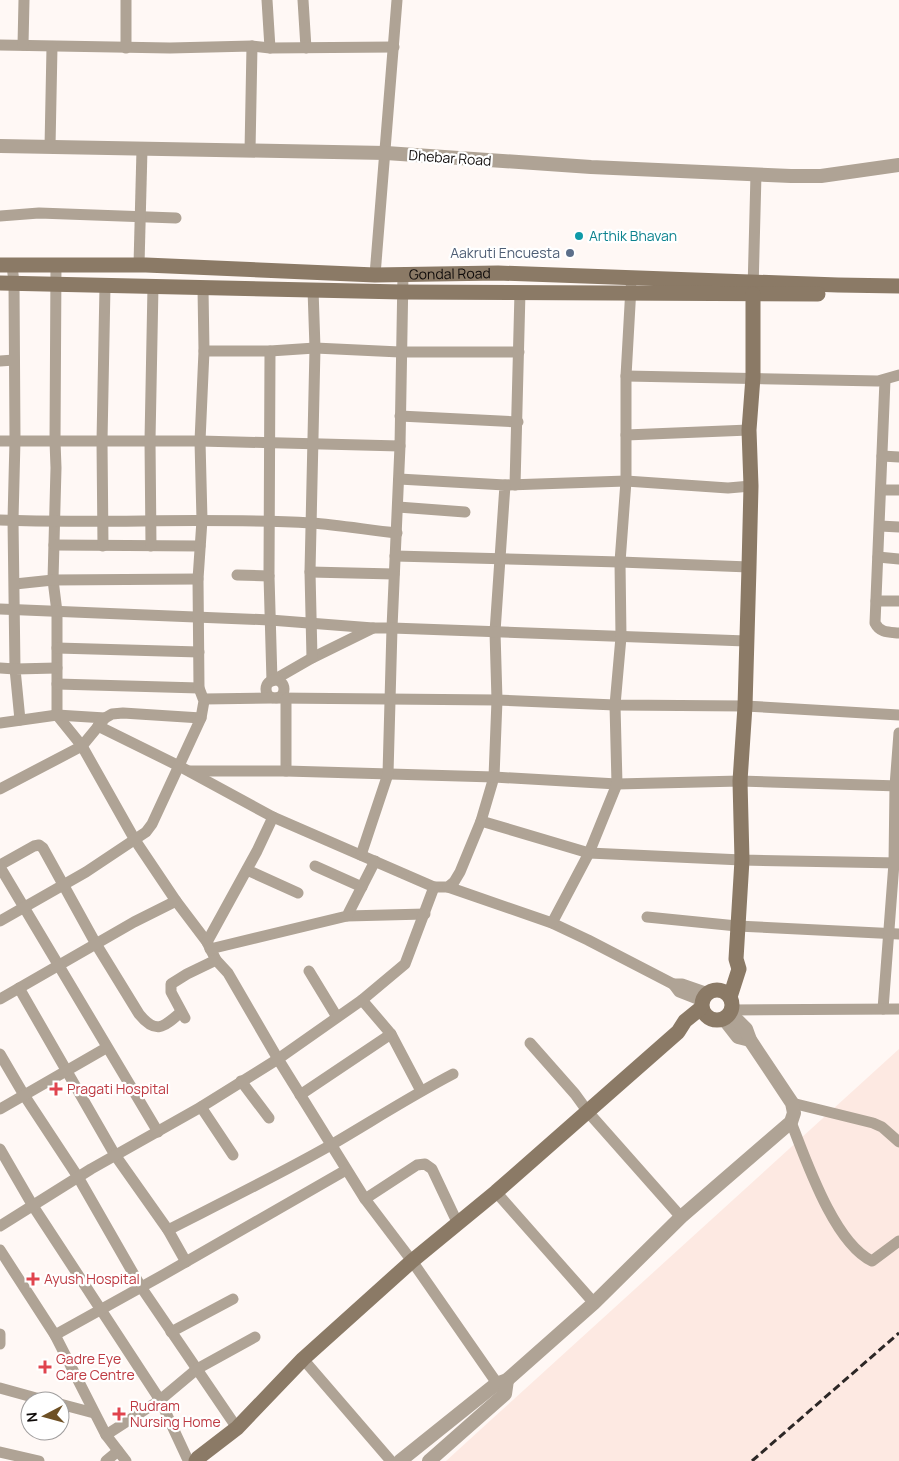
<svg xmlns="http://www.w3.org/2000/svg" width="899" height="1461" font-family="Manrope,sans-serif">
<rect width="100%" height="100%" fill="#fff8f5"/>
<polygon fill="#fde9e2" points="899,1049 899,1461 446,1461 492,1419"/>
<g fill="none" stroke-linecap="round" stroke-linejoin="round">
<g stroke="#afa395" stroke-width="11">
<polyline points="267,0 270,48"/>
<polyline points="303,0 306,48"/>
<polyline points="0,45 170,48 252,46 270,48 394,47"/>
<polyline points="23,45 24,0"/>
<polyline points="126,48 126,0"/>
<polyline points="50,147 52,47"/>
<polyline points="250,151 252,46"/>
<polyline points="0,216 39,213 176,218"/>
<polyline points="56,264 55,441 56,468 53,580 57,612 57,715 82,746 135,840 176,901 207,942 216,960 228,973 278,1059 365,1199 412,1261 501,1389"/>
<polyline points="139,265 142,149"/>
<polyline points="375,275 397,0"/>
<polyline points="753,290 756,174"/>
<polyline points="204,351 270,351 315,348 400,352 519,352"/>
<polyline points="270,351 269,576 272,681 312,658 373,628"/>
<polyline points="0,361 14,360"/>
<polyline points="626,376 878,381 899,375"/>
<path d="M885 380 875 623C880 633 889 632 899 633"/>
<polyline points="400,416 518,422"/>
<polyline points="626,435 749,430"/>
<polyline points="0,441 200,441 400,446 403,274"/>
<polyline points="882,456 899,457"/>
<polyline points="505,485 626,481 728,488 751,486"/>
<polyline points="515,485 520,292"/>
<polyline points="881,490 899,490"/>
<polyline points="398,507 465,512"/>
<path d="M0 520C103 524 207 517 311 523 339 525 368 530 397 533"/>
<polyline points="880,526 899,527"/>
<polyline points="54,545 200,546"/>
<polyline points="103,546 102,441 105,286"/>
<polyline points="151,546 150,440 153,286"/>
<polyline points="395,556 620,562 749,567"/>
<polyline points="878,557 899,559"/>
<polyline points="310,572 394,574"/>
<polyline points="237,575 269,576"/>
<polyline points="15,584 53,580 198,579"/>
<polyline points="876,601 899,601"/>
<polyline points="0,609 270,620 373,628 392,628 400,446"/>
<polyline points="57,648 199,652"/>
<polyline points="312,658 310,572 315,348 313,289"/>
<polyline points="0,668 15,669 13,520 15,440 14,283 12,265"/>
<circle cx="275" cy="689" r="9"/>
<polyline points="57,684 199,688"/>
<polyline points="276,698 497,700 615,705 745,706 899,715"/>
<polyline points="204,699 273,698"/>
<polyline points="286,699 286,771"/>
<polyline points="20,720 15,669 57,668"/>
<polyline points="0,723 57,715 105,718"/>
<polyline points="98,726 179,766 273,817 434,887 448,887 454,882 460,872 481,821 494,777 497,700 495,632 505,485 399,479"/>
<polyline points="190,771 286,771 494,777 617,784 740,781 899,786"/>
<polyline points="0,789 82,746 105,718 112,714 123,713 201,718"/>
<polyline points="481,821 589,853 742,860 899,863"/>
<polyline points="361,855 388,774 392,628 746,641"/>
<path d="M0 865 34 846 39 845 43 848 96 944 139 1014C156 1035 164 1027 181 1012"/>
<polyline points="315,866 362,887"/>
<polyline points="0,867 158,1132"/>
<polyline points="247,870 298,893"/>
<polyline points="448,887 552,923 588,940 673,984"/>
<polyline points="347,916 425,914"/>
<polyline points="647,917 737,926 899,934"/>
<polyline points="0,921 86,872 146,832 152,824 201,718 204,701 199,688 198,579 202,520 200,441 204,351 203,288"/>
<polyline points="552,923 589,853 617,784 615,705 621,637 620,562 626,481 626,376 631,287"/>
<polyline points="207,942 257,851 273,817"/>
<polyline points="210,949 347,916 375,861"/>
<polyline points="309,971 337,1017"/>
<polyline points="19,988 115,1155 168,1230 186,1262"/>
<polyline points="0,999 134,922 176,901"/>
<polyline points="362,1000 391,1034 421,1091"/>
<polyline points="702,1001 679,992 673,984 682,984 708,993"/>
<polyline points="883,1009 894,863 895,786 899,733"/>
<polyline points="731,1010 899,1009"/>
<polyline points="185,1018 171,992 171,984 187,974 216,960"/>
<polyline points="530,1043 575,1094 588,1112 681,1217"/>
<polyline points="0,1054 24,1095 78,1177 141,1287 237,1428"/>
<polyline points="241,1081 269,1118"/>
<polyline points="300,1095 391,1034"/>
<polyline points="792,1103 873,1123 882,1127 899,1142"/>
<polyline points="201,1107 233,1155"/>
<polyline points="0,1109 106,1048"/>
<path d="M791 1122C806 1160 834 1243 872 1261L899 1241"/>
<polyline points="0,1149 33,1206 160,1400 187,1458"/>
<polyline points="496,1192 594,1303"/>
<polyline points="365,1199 417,1165 425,1164 432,1169 458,1224"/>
<polyline points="0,1226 91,1169 201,1107 278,1059 362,1000 405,964 434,887"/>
<path d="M168 1230C223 1202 278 1175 331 1145 372 1121 411 1096 453 1074"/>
<polyline points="0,1250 55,1335 106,1435 126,1461"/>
<polyline points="171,1332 233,1299"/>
<polyline points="0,1334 0,1344"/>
<polyline points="55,1335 163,1275 346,1170"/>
<polyline points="303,1359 391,1461"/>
<polyline points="0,1388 47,1401"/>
<polyline points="60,1404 94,1413"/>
<polyline points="106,1435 160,1400 197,1369 255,1337"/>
<polyline points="0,1452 39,1461"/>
<polyline points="106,1461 118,1451"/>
</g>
<g stroke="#afa395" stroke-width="14">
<polyline points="0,146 386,153 591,167 791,176 821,176 899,165"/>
<polyline points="724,1019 738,1037 750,1040"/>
<polyline points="400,1461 496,1384 507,1380 594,1303 681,1217 791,1122 794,1113 792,1103 750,1040 746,1029 730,1013"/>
<polyline points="429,1461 505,1394 507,1380"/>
</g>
<g stroke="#8b7a66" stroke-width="15">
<path id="s1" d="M0 265H146L375 275 498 273 838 285 899 286"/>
<polyline points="0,283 402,292 818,294"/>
<circle cx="717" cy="1005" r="15"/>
<polyline points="730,997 739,969 736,959 742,860 740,781 745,706 749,567 751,486 749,430 753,377 753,294"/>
<polyline points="196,1461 198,1458 237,1428 303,1359 412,1261 496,1192 678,1032 685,1021 701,1008"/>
</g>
<polyline stroke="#2c2726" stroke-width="3" stroke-dasharray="8 4" stroke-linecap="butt" points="752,1461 899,1333"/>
</g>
<circle fill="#0f9aa8" stroke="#fff" stroke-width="2" cx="579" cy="236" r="5"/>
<circle fill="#5c6f8a" stroke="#fff" stroke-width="2" cx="570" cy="253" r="5"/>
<g fill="#e0444e" stroke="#fff" stroke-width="2">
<path d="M53.5 1081.5h5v5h5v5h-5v5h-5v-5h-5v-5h5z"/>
<path d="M30.5 1271.5h5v5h5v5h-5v5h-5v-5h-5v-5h5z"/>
<path d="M42.5 1359.5h5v5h5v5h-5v5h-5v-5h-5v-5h5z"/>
<path d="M116.5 1406.5h5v5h5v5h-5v5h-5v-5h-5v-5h5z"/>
</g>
<g text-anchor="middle" stroke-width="4.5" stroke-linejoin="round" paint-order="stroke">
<g font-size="14" fill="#0e0a09" stroke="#fff">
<text transform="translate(450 158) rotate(4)" y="5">Dhebar Road</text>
<text dy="5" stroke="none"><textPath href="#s1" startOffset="450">Gondal Road</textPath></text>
</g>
<g font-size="14" fill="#0d838f" stroke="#fff" text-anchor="start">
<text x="589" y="241">Arthik Bhavan</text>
</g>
<g font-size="14" fill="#4e5e75" stroke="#fff" text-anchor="end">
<text x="560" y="258">Aakruti Encuesta</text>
</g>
<g font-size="14" fill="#be3a42" stroke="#fff" text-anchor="start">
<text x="67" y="1094">Pragati Hospital</text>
<text x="44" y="1284">Ayush Hospital</text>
<text x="56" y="1364">Gadre Eye<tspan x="56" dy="16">Care Centre</tspan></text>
<text x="130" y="1411">Rudram<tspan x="130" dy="16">Nursing Home</tspan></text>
</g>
</g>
<g transform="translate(45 1416) rotate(264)"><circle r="24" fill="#ffffff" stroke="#9f9d9d"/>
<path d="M0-4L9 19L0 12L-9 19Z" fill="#6e5025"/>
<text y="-8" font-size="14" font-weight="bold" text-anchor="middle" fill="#0e0a09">N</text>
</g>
</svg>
